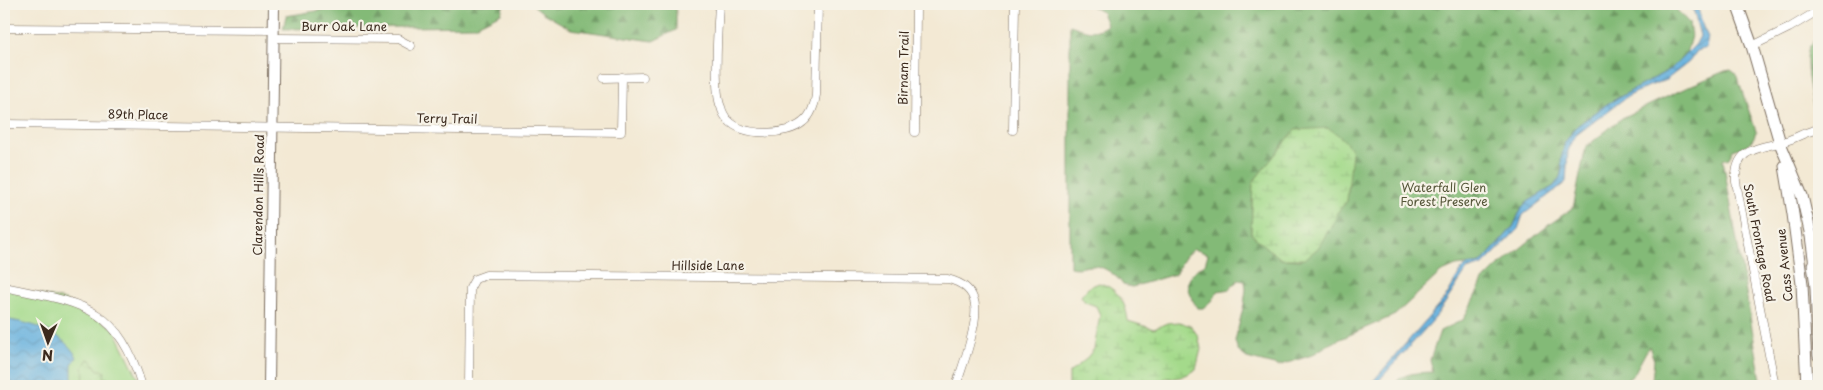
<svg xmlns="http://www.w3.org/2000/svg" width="1823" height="390" font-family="'Playpen Sans',sans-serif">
<defs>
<pattern id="forest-firs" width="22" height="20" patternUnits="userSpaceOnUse" patternTransform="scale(1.25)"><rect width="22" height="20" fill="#83ba77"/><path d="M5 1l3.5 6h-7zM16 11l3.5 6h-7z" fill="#6c9761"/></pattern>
<pattern id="wetland-marsh" width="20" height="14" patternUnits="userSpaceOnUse" patternTransform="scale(1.25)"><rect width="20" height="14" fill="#a4da8b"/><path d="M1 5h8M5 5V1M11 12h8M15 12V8" fill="none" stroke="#8ebb78"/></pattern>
<pattern id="water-waves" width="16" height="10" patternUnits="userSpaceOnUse" patternTransform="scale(1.25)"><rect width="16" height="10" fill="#65b0de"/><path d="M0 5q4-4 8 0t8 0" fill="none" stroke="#548fb3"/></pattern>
</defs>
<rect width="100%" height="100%" fill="#f7f3e8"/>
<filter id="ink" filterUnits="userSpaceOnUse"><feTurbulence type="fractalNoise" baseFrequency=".02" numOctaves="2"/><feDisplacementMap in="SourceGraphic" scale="10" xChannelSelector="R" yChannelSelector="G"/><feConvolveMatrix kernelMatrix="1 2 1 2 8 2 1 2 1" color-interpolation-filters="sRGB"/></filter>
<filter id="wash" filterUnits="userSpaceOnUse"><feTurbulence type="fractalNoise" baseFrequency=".0096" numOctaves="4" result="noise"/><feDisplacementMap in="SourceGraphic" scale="20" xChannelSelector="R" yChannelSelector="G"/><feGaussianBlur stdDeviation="1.12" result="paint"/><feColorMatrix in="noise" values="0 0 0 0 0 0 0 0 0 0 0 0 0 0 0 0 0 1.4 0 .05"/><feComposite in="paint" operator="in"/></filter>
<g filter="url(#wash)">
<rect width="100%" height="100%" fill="#f3e9d4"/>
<polygon fill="#a4da8b" stroke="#708254" points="4,287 65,300 114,328 142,386 4,386"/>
<g fill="url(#forest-firs)" stroke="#5f724a" fill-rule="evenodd">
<polygon points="358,4 504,4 501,13 475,26 283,29 286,16"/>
<polygon points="532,4 676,4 676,30 653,41 571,29 543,13"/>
<path d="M1088 4H1671L1689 23 1691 36 1686 54 1671 69 1607 104 1577 126 1561 159 1562 169 1560 177 1554 186 1529 201 1522 207 1513 227 1481 263 1456 266 1440 273 1395 315 1329 344 1312 355 1278 366 1247 358 1238 351 1235 341 1244 304 1246 289 1245 281 1238 280 1230 289 1218 291 1212 301 1204 308H1197C1185 286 1181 279 1205 264L1208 254 1194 249 1186 255 1175 274 1132 287 1123 285C1117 275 1102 264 1089 266 1082 267 1078 269 1070 267V25C1085 30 1094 35 1107 25L1102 12ZM1295 131 1349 183 1347 201 1336 214 1337 216 1329 229 1301 260 1281 259 1251 234 1253 182Z"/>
<path d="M1819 35V119H1817C1812 104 1803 62 1809 48 1811 43 1816 39 1819 35Z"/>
<path d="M1731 70 1736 74 1756 131C1753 144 1745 146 1733 150L1729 158 1723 160 1762 386H1654L1652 380 1654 360 1649 346 1634 374 1621 386H1393C1402 372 1417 373 1433 372L1430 360 1440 331 1463 320 1483 281 1495 269 1550 224 1573 208 1586 147 1622 118 1692 85 1725 71Z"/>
</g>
<g fill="url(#wetland-marsh)" stroke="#708254">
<path d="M1328 128C1338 134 1348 142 1352 152L1347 201 1336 214 1337 216 1318 248 1305 259H1281L1251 234 1253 182 1295 130Z"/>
<path d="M1099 283C1118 288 1126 303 1128 321L1154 329 1167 323 1179 322 1191 326 1198 336 1201 349 1196 369C1186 376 1178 379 1166 378L1161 382 1162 386H1069V373L1085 360 1094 349 1100 315 1096 306 1085 302 1081 296 1089 287Z"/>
<polygon points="88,359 91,360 98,370 102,370 105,372 104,377 116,383 119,386 84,386 83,367"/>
</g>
<g fill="url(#water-waves)" stroke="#506d7e">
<polygon points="1692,4 1697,5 1703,27 1708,37 1706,48 1697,51 1689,62 1666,80 1649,86 1625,98 1575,136 1568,151 1566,182 1523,215 1518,229 1483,265 1467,270 1435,318 1374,386 1369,386 1446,297 1462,269 1468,265 1481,263 1513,227 1522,207 1529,201 1554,186 1560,177 1562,169 1561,159 1565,142 1577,126 1607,104 1671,69 1696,44 1700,36"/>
<path d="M4 319C34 324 60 330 77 357L72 364V386H4V376L8 365 4 351Z"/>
</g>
</g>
<g filter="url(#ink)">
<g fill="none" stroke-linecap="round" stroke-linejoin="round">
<g stroke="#7b6d5e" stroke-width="9">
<g id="minor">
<path d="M719 4C718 25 713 91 721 107 722 111 725 117 728 120 744 137 787 136 803 122 811 116 815 104 816 95L818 4"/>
<polyline points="4,28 274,30"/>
<polyline points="274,38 398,39 411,46"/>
<polyline points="1752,46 1789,28 1819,10"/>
<polyline points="604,78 643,77"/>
<polyline points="4,124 621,132 622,77"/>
<polyline points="1013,130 1015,4"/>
<polyline points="915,132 916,4"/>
<path d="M4 287C79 303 117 303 142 386"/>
<path d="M469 386 470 288 475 279 486 275 948 279C983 288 977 314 970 342 966 357 961 371 956 386"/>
<path d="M1775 386 1736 182C1734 146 1760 149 1786 141 1798 137 1807 131 1819 129"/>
</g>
</g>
<g stroke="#7b6d5e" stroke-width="12">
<polyline id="tertiary" points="269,386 274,4"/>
</g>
<g stroke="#7b6d5e" stroke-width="13">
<g id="secondary">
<polyline points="1737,4 1752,46 1780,143 1802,196 1811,236 1815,265 1819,356"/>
<polyline points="1785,166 1793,214 1802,284 1807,386"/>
</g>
</g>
<g stroke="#7b6d5e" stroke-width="17">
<polyline id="motorway" points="1815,265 1819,291"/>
</g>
<use href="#minor" stroke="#fff" stroke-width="8"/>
<use href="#tertiary" stroke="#fff" stroke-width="10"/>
<use href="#secondary" stroke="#fff" stroke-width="11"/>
<use href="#motorway" stroke="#fff" stroke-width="15"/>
</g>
</g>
<g text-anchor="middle" stroke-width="4.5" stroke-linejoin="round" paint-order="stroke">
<g font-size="12" fill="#3b2a1e" stroke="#f7f3e8">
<text x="344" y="31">Burr Oak Lane</text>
<text transform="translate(904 68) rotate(-89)" y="4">Birnam Trail</text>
<text transform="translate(138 115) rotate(1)" y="4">89th Place</text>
<text transform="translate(447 119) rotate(1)" y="4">Terry Trail</text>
<text transform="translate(259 195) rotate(-89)" y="4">Clarendon Hills Road</text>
<text transform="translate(1759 243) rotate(79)" y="4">South Frontage Road</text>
<text transform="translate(1785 265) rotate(-96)" y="4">Cass Avenue</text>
<text x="708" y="270">Hillside Lane</text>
</g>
<g font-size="12" fill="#555639" stroke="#f7f3e8">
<text x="1444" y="192">Waterfall Glen<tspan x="1444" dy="14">Forest Preserve</tspan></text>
</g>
</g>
<rect width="1823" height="390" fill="none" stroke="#f7f3e8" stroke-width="20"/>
<g transform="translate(48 342) rotate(182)" stroke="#f7f3e8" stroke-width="4" paint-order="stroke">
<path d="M0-4L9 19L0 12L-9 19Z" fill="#3b2a1e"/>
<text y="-8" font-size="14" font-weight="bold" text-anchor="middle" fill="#3b2a1e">N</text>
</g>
</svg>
